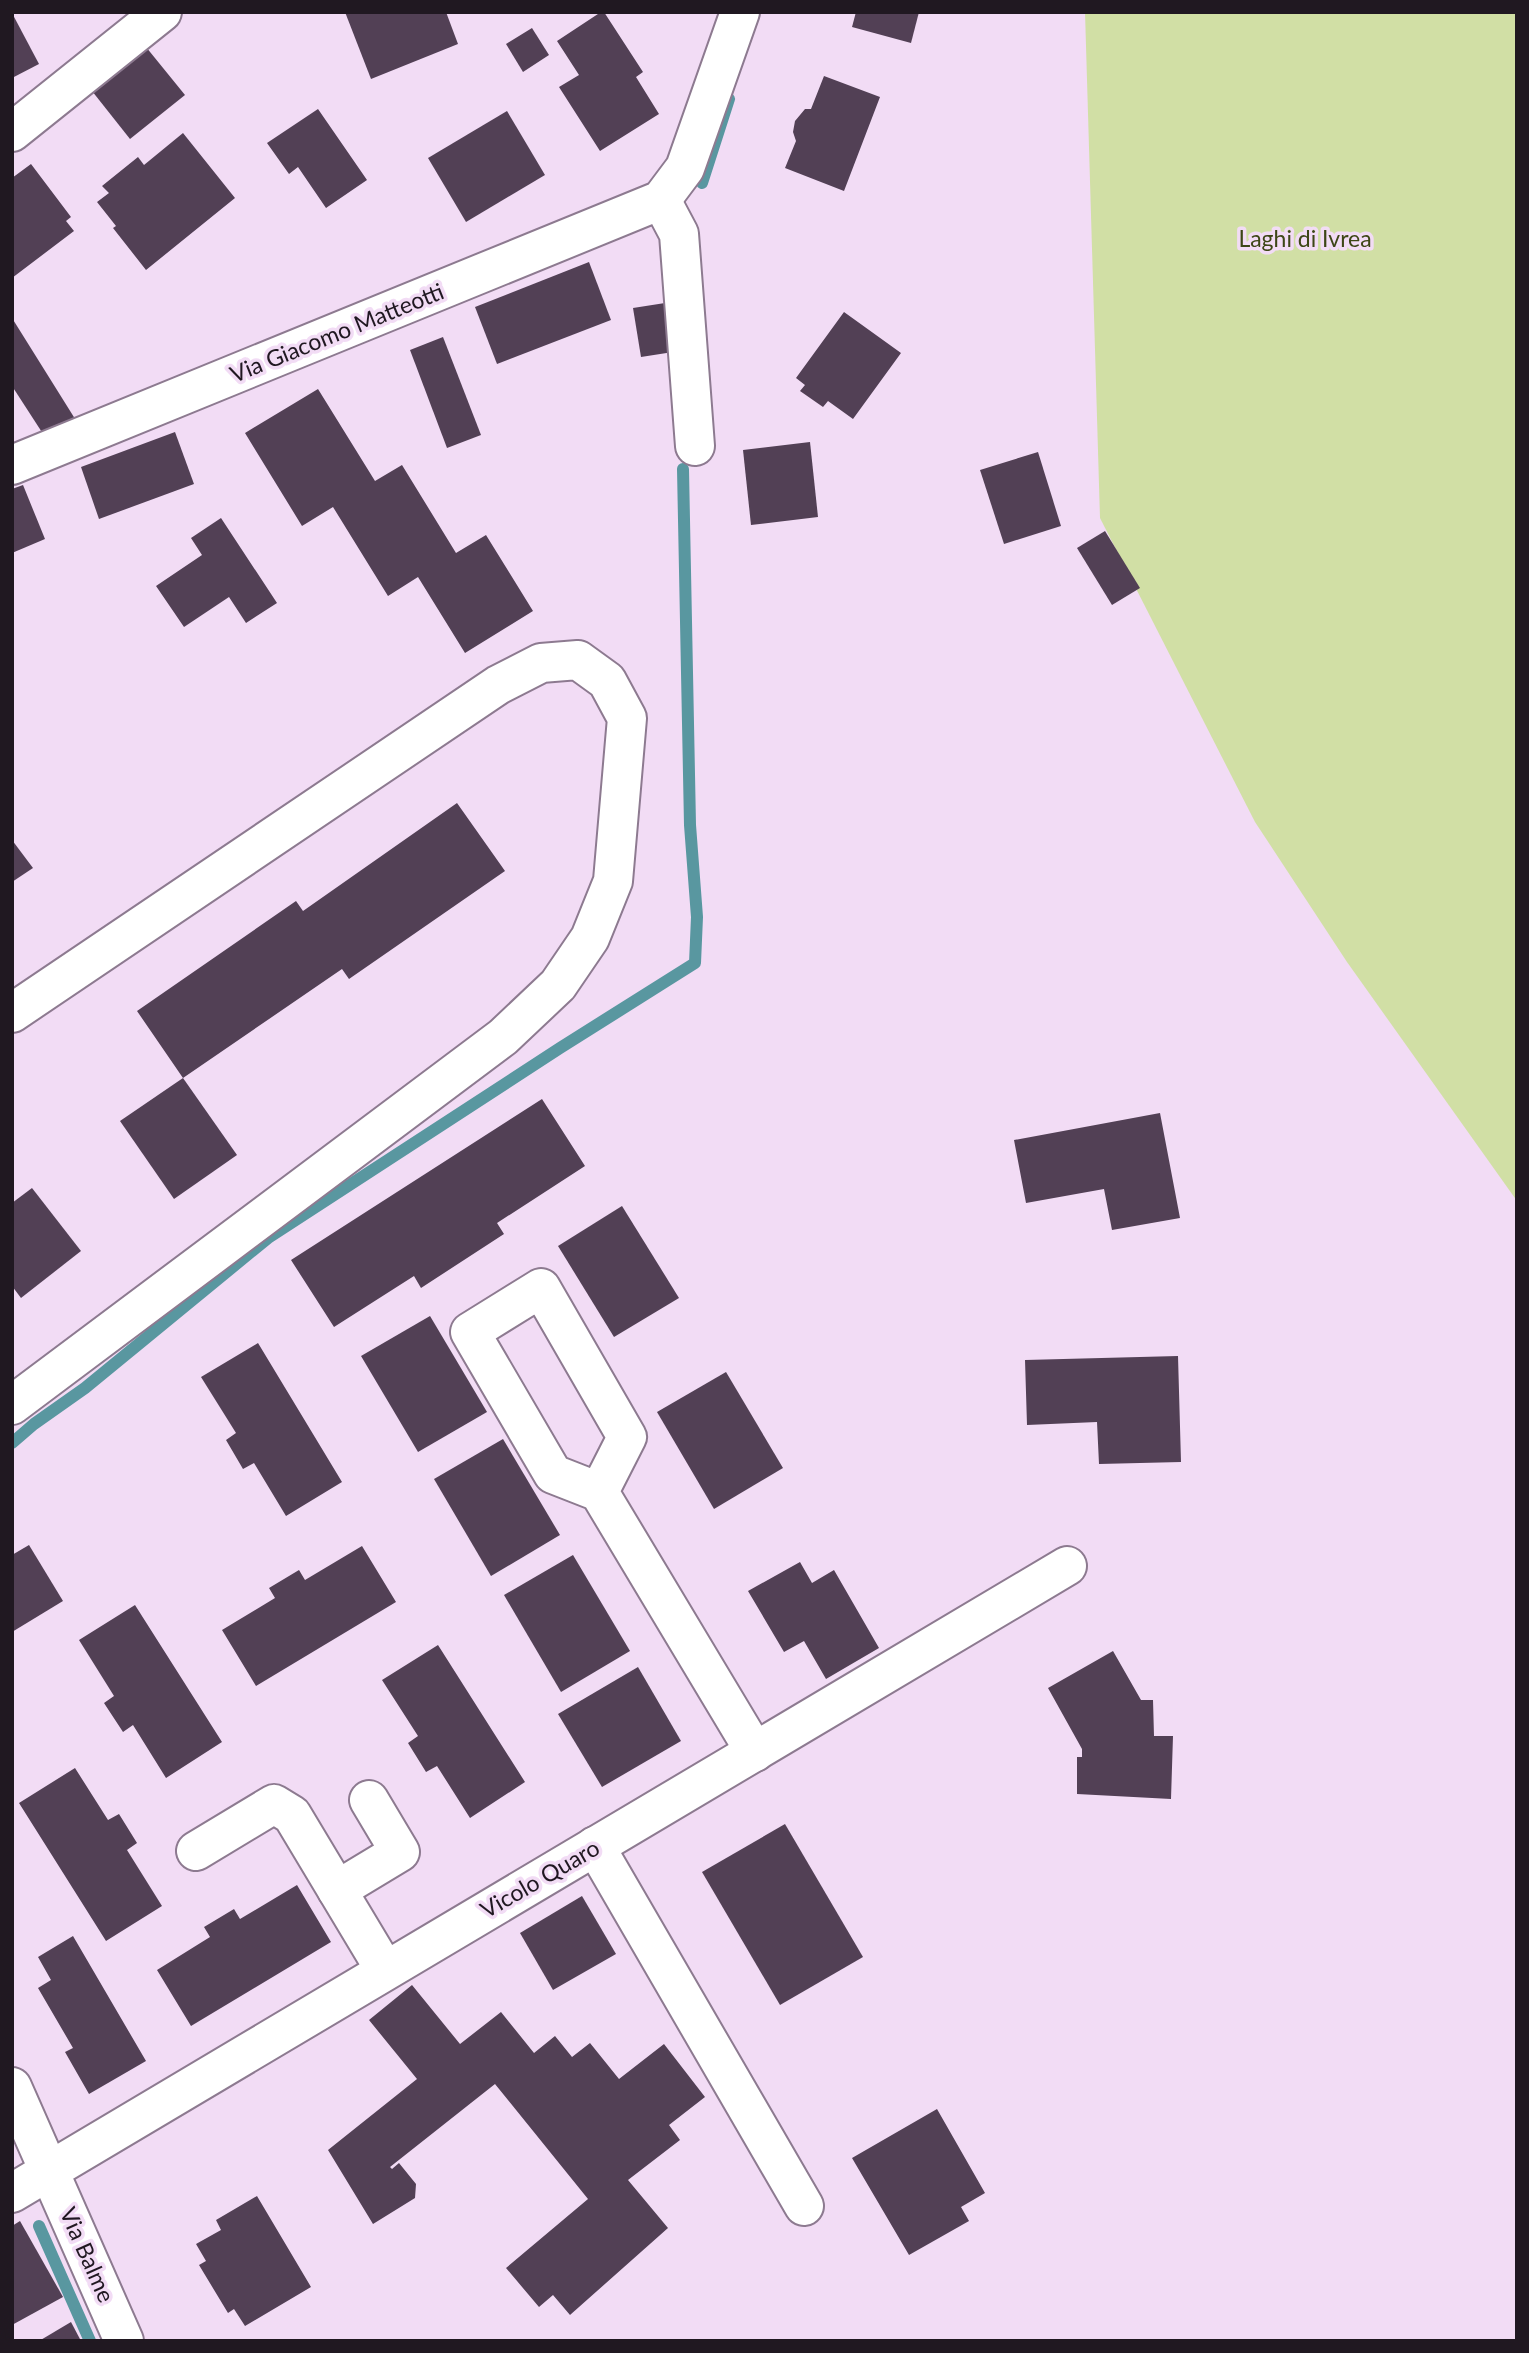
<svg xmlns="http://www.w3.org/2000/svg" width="1529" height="2353" font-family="Lato,sans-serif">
<rect width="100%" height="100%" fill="#f2dcf5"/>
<polygon fill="#d1dfa5" points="1085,12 1517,12 1517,1201 1347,962 1255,822 1100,518"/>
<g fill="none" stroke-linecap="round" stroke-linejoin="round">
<g stroke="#5997a0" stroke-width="12">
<polyline points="702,183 729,99"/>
<polyline points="12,1443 34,1424 85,1388 268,1238 560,1048 695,963 697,917 690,825 683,469"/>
<polyline points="39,2226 90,2341"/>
</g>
</g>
<g fill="#524055">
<polygon points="345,12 446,12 458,44 371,79"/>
<polygon points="601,12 604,12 643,72 636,77 659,114 600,151 559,87 579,75 557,41"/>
<polygon points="856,12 919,12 911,43 852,27"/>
<polygon points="12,13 39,64 12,78"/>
<polygon points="532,28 549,55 523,72 506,44"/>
<polygon points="146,47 185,95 130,139 92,91"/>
<polygon points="824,76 880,97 844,191 785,168 796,141 793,132 795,121 805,109 811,109"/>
<polygon points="318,109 367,180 326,208 298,167 289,174 267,143"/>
<polygon points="507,111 545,175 466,222 428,158"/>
<polygon points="183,133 235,198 146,270 113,228 116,226 97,202 109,193 102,186 138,157 144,165"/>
<polygon points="31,164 71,217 66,221 74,231 12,278 12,178"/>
<polygon points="589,262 611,320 497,364 475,307"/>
<polygon points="665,303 673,352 641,357 633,308"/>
<polygon points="844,312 901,353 853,419 828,401 823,407 800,391 805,385 796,378"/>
<polygon points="12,318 77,422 47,440 12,386"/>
<polygon points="443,337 481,435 447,448 410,350"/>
<polygon points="318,389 375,481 402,465 456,553 486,535 533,611 465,653 418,577 388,596 333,507 302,526 245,433"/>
<polygon points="175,432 194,484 99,519 81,467"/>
<polygon points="810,442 818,517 751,525 743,450"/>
<polygon points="1038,452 1061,526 1004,544 980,470"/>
<polygon points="23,485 45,539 12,553 12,489"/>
<polygon points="221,518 277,603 246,623 229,597 184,627 156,586 202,555 191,538"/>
<polygon points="1105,531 1140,588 1112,605 1077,548"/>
<polygon points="457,803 505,871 349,979 342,969 183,1078 137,1011 296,901 303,911"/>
<polygon points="12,840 33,868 12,882"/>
<polygon points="183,1078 237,1155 174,1199 120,1121"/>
<polygon points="542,1099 585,1166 497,1223 504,1234 421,1288 414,1276 334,1327 291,1260"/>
<polygon points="1160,1113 1180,1218 1112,1230 1104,1189 1026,1203 1014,1140"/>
<polygon points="32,1188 81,1251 21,1298 12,1286 12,1203"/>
<polygon points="622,1206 679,1298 614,1337 558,1246"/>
<polygon points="430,1316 487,1412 418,1452 361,1356"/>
<polygon points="258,1343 342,1482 286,1516 254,1463 243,1469 226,1440 236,1433 201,1377"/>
<polygon points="1178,1356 1181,1462 1099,1464 1097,1422 1027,1425 1025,1360"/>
<polygon points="726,1372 783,1468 714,1509 657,1412"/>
<polygon points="503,1439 560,1535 491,1576 434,1479"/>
<polygon points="29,1545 63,1601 12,1632 12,1555"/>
<polygon points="362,1546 396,1602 256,1686 222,1630 275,1598 269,1588 299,1570 305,1580"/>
<polygon points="573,1555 630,1651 561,1692 504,1595"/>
<polygon points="800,1562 812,1583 834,1570 879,1648 826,1679 804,1641 784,1652 748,1591"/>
<polygon points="135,1605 222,1742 166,1778 133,1725 123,1732 104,1703 114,1696 79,1640"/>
<polygon points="438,1645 525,1782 470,1818 437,1766 426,1772 408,1743 418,1736 382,1680"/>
<polygon points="1113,1651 1141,1700 1153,1700 1154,1736 1173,1736 1171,1799 1077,1794 1077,1757 1082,1757 1082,1749 1048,1688"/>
<polygon points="638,1667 681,1741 602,1787 558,1714"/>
<polygon points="75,1768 108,1820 119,1814 137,1843 127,1850 162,1906 106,1941 19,1803"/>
<polygon points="785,1824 863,1957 780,2005 702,1872"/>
<polygon points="297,1885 331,1942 191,2026 157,1970 210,1937 204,1927 234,1909 240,1919"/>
<polygon points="582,1896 616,1954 553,1990 520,1933"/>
<polygon points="73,1936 146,2061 89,2094 65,2052 73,2048 38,1988 51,1980 38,1957"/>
<polygon points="412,1985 460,2044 501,2012 534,2053 555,2036 572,2057 590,2043 619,2079 664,2044 705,2097 669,2125 680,2140 628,2180 668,2228 570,2315 553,2295 539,2307 506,2268 588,2199 495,2084 390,2167 392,2169 399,2163 416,2184 415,2198 373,2224 328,2150 417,2079 369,2020"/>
<polygon points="937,2109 985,2193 961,2207 969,2221 909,2255 852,2158"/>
<polygon points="257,2196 311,2287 245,2326 234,2309 228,2313 199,2265 206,2261 196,2244 221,2230 216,2220"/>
<polygon points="20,2221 63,2297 12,2325 12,2226"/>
<polygon points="71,2322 81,2341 39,2341"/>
</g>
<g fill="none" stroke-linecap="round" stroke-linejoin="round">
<g stroke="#8d7a90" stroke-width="42">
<g id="minor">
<polyline points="12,132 162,12"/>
<polyline points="661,200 679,234 695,446"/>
<polyline points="12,465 661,200 685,168 740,12"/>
<polyline points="12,1013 498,685 541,663 578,660 607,681 627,718 613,881 590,938 558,985 503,1037 12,1405"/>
<polyline points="599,1492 627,1437 541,1288 470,1332 553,1474 599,1492 755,1752"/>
<polyline points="369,1800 400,1852 337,1890 385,1970"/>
<polyline points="595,1846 804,2206"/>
<polyline points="196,1851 274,1804 292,1815 337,1890"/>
<polyline points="12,2087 124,2341"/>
<polyline points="12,2193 1067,1566"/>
</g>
</g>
<use href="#minor" stroke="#fff" stroke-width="38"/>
</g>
<g text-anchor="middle" stroke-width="7" stroke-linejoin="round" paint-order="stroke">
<g font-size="23" fill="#3d4616" stroke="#f2dcf5">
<text x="1305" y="247">Laghi di Ivrea</text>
</g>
<g font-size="23" fill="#201821" stroke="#f2dcf5">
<text transform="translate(337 333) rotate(-22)" y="8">Via Giacomo Matteotti</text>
<text transform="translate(540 1879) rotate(-30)" y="8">Vicolo Quaro</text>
<text transform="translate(87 2255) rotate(66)" y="8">Via Balme</text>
</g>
</g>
<rect width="1529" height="2353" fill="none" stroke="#201821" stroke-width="28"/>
</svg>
